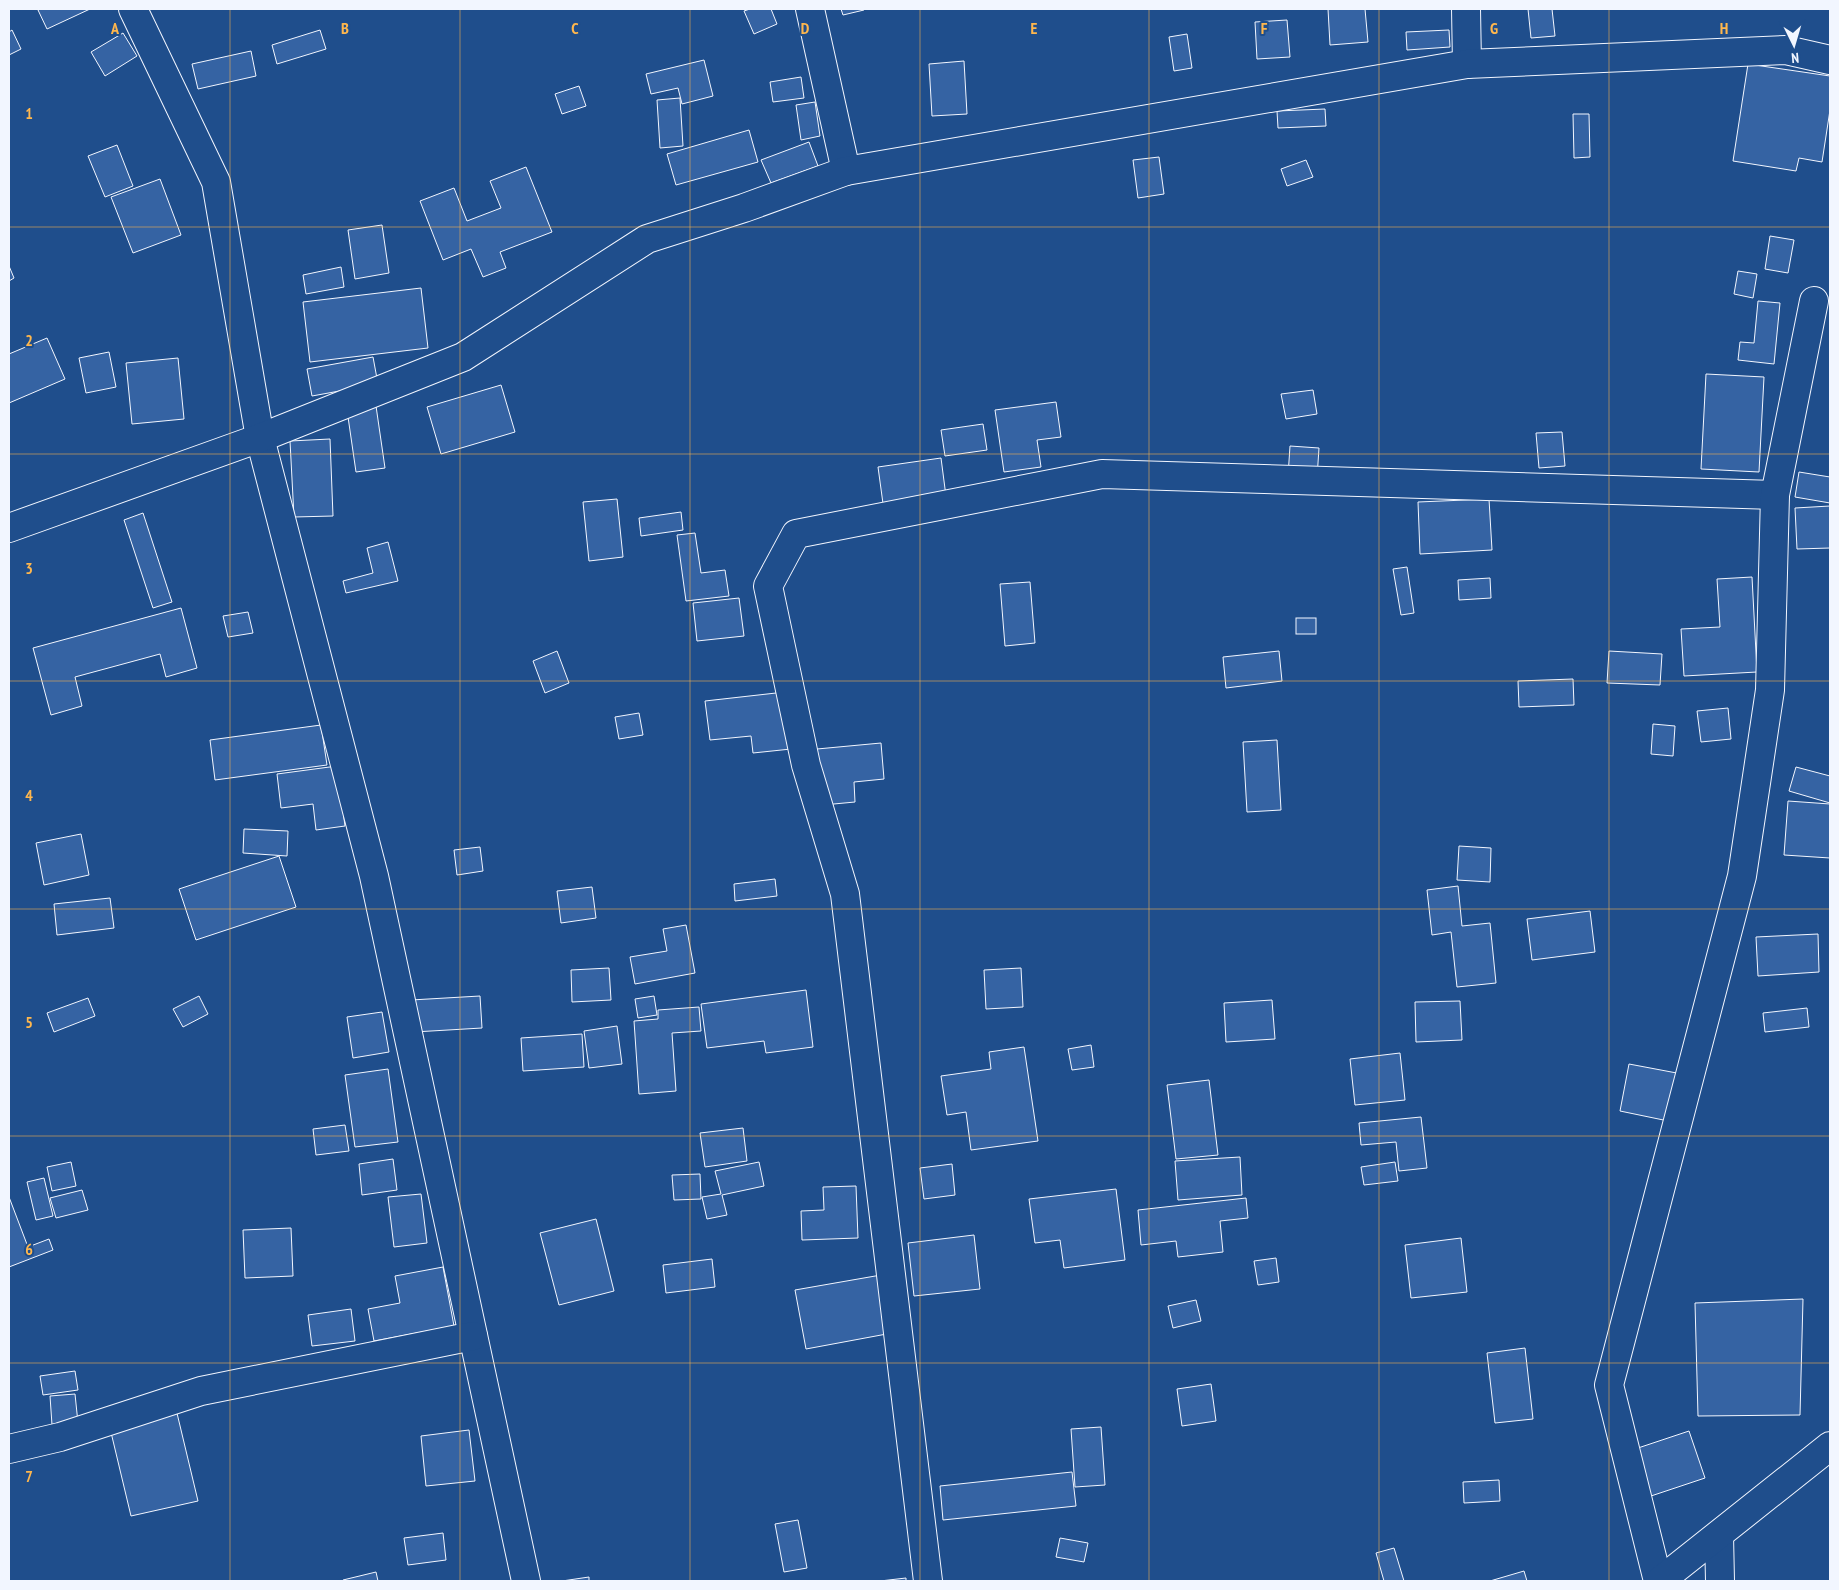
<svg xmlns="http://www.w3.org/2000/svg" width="1839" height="1590" font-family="'PT Sans Narrow',sans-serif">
<rect width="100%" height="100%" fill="#1f4e8c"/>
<g fill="#3563a3" stroke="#f2f6ff">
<polygon points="41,9 90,9 47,29 38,10"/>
<polygon points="750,9 771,9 777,24 754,34 744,11"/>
<polygon points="841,9 864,9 864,10 843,15"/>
<polygon points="1328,9 1365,9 1368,42 1330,45"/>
<polygon points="1528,9 1552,9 1555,36 1531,38"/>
<polygon points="1287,20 1290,57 1257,59 1255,22"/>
<polygon points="12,30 21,49 9,55 9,32"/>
<polygon points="320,30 326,49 277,64 272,45"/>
<polygon points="1449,30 1450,47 1407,50 1406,32"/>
<polygon points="123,33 137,56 105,76 91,52"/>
<polygon points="1187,34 1192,68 1174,71 1169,37"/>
<polygon points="251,51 256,76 198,89 192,64"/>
<polygon points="704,60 713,96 682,104 678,88 651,94 646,74"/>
<polygon points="964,61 967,114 932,116 929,64"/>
<polygon points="1748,64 1830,76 1830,110 1822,162 1799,158 1796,171 1733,161"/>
<polygon points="801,77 804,98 773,102 770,82"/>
<polygon points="579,86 586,106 562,114 555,94"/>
<polygon points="680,98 683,146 660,148 657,100"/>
<polygon points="815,102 820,136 801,140 796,105"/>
<polygon points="1325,109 1326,126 1278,128 1277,111"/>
<polygon points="1573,114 1589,114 1590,157 1574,158"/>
<polygon points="749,130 758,162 676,185 667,154"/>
<polygon points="809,142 818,166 771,183 761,160"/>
<polygon points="117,145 133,186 105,197 88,156"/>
<polygon points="1159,157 1164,194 1138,198 1133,160"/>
<polygon points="1306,160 1313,177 1287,186 1281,169"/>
<polygon points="526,167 552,232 500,252 506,268 483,277 471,249 443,260 420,201 454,188 467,221 501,208 490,181"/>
<polygon points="160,179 181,235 133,253 111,197"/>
<polygon points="382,225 389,273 355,279 348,230"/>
<polygon points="1770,236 1794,240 1788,273 1765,269"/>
<polygon points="9,266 14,278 9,281"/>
<polygon points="341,267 344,287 306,294 303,275"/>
<polygon points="1738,271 1757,274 1753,298 1734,294"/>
<polygon points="421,288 428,348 310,362 303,302"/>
<polygon points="1758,301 1780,303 1774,364 1738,360 1740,342 1754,343"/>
<polygon points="47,338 65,379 9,403 9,354"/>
<polygon points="109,352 116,387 86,393 79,358"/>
<polygon points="373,357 378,384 312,396 307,369"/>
<polygon points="178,358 184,419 132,424 126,363"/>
<polygon points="1706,374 1764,377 1759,472 1701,469"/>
<polygon points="501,385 515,432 441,454 427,407"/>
<polygon points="1313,390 1317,414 1286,419 1281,394"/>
<polygon points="1056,402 1061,437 1037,440 1041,467 1004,472 995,410"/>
<polygon points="376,406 385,468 356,472 347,410"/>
<polygon points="983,424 987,450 945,456 941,430"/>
<polygon points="1562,432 1565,466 1539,468 1536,433"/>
<polygon points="330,439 333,516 294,517 290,441"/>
<polygon points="1290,446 1319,448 1317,478 1288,476"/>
<polygon points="941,458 947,504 884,511 878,467"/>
<polygon points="1799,472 1830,477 1830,503 1795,497"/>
<polygon points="617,499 623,557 589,561 583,502"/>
<polygon points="1489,499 1492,550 1420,554 1418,502"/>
<polygon points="1830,506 1830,548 1797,549 1795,508"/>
<polygon points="681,512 683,530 641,536 639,518"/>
<polygon points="143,513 172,602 153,608 124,520"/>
<polygon points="695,533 701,573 725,570 729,596 686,601 677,535"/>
<polygon points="388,542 398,581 346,593 343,581 373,573 367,548"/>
<polygon points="1407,567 1414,613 1401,615 1393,569"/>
<polygon points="1752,577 1757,672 1684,676 1681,629 1720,627 1717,579"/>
<polygon points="1490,578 1491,598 1459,600 1458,580"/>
<polygon points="1030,582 1035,643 1005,646 1000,584"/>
<polygon points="739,598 744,636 697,641 693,603"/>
<polygon points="181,608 197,668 166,677 160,654 75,677 82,706 51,715 33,648"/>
<polygon points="248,612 253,633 228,637 223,616"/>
<rect x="1296" y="618" width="20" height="16"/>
<polygon points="557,651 569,683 545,693 533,661"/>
<polygon points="1279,651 1282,681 1226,688 1223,657"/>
<polygon points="1609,651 1662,654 1660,685 1607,683"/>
<polygon points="1573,679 1574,705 1519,707 1518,681"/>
<polygon points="785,692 791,749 753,753 751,736 710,740 705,701"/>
<polygon points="1728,708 1731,739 1701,742 1697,711"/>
<polygon points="639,713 643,735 619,739 615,717"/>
<polygon points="1653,724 1675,726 1673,756 1651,754"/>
<polygon points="321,725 327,765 215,780 210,740"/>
<polygon points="1277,740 1281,810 1247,812 1243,742"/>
<polygon points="881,743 884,779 854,782 855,802 823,805 817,749"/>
<polygon points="337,766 345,826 316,830 313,804 281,808 277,774"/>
<polygon points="1796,767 1830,776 1830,803 1789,791"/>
<polygon points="1788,801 1830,804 1830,858 1784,855"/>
<polygon points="244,829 288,831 287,856 243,853"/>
<polygon points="81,834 89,875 44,885 36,843"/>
<polygon points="1459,846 1491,848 1490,882 1457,880"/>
<polygon points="480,847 483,871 457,875 454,850"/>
<polygon points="279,856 296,907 196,940 179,889"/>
<polygon points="775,879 777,896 735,901 734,884"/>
<polygon points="1458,886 1462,926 1490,923 1496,983 1457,987 1451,932 1432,935 1427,890"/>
<polygon points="592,887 596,918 561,923 557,891"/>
<polygon points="110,898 114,928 57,935 54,904"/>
<polygon points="1590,911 1595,952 1532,960 1527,919"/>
<polygon points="686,925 695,973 635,984 630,957 667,951 663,929"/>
<polygon points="1818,934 1819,972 1758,976 1756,937"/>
<polygon points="609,968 611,1000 572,1002 571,970"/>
<polygon points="1021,968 1023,1007 986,1009 984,970"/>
<polygon points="806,990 813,1047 766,1053 764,1041 707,1048 701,1004"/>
<polygon points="199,996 208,1014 183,1027 173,1009"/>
<polygon points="480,996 482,1028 414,1032 411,1000"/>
<polygon points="654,996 657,1015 638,1018 635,999"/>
<polygon points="88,998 95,1016 54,1032 47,1013"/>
<polygon points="1272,1000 1275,1039 1226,1042 1224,1003"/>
<polygon points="1460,1001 1462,1040 1416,1042 1415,1002"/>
<polygon points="699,1007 701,1031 672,1033 676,1091 639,1094 634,1021 658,1019 658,1010"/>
<polygon points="1807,1008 1809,1027 1765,1032 1763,1013"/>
<polygon points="382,1012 389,1052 353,1058 347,1017"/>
<polygon points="617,1026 622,1064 589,1068 584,1031"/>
<polygon points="582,1034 584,1067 523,1071 521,1038"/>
<polygon points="1091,1045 1094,1067 1072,1070 1068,1049"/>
<polygon points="1024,1047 1038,1141 971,1150 966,1112 947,1115 941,1076 991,1069 989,1052"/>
<polygon points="1400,1053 1405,1100 1355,1105 1350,1059"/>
<polygon points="1629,1064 1682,1074 1673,1122 1620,1111"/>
<polygon points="388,1069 398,1142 355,1147 345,1075"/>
<polygon points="1209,1080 1218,1155 1176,1159 1167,1085"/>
<polygon points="1421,1117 1427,1168 1399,1171 1396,1142 1361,1145 1359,1123"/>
<polygon points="345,1125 349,1151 316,1155 313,1129"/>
<polygon points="743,1128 747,1161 705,1167 700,1133"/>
<polygon points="1240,1157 1242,1195 1178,1200 1175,1161"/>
<polygon points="393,1159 397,1190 362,1195 359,1164"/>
<polygon points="71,1162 76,1186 52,1191 47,1167"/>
<polygon points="759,1162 764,1186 722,1195 727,1215 707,1219 702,1197 721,1194 715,1171"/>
<polygon points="1395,1162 1398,1181 1364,1185 1361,1167"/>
<polygon points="952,1164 955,1195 924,1199 920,1168"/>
<polygon points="700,1174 701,1199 674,1200 672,1175"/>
<polygon points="44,1178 53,1216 36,1220 27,1182"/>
<polygon points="856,1186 858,1238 802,1240 801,1211 824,1210 823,1187"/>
<polygon points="1116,1189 1125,1260 1064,1268 1060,1240 1035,1243 1029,1199"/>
<polygon points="82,1190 88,1210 56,1218 50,1198"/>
<polygon points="421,1194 427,1243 394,1247 388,1197"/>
<polygon points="9,1197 28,1247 49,1239 53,1250 9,1267"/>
<polygon points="1246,1198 1248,1218 1220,1221 1223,1252 1178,1257 1176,1241 1141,1245 1138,1210"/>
<polygon points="596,1219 614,1291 559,1305 540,1233"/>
<polygon points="291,1228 293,1276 245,1278 243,1230"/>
<polygon points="974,1235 980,1289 914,1296 908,1243"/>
<polygon points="1461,1238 1467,1292 1411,1298 1405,1245"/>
<polygon points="1276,1258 1279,1282 1258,1285 1254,1261"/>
<polygon points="712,1259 715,1287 666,1293 663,1265"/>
<polygon points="443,1267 454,1326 374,1341 368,1309 400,1303 395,1276"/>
<polygon points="881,1275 892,1333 806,1349 795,1290"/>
<polygon points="1803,1299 1800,1415 1698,1416 1695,1303"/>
<polygon points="1196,1300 1201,1321 1173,1328 1168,1306"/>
<polygon points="351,1309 355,1341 312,1346 308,1315"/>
<polygon points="1525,1348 1533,1419 1495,1423 1487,1353"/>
<polygon points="75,1371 78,1390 43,1395 40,1376"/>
<polygon points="1211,1384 1216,1421 1182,1426 1177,1389"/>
<polygon points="75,1394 78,1423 52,1425 50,1396"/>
<polygon points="176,1409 198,1501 131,1516 109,1424"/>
<polygon points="1101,1427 1105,1485 1075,1487 1071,1429"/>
<polygon points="469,1430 475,1481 426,1486 421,1436"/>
<polygon points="1689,1431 1705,1478 1651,1496 1635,1449"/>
<polygon points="1072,1472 1076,1506 943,1520 940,1486"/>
<polygon points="1499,1480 1500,1501 1464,1503 1463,1482"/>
<polygon points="798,1520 807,1568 784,1572 775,1524"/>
<polygon points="443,1533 446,1560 408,1565 404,1538"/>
<polygon points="1060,1538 1088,1543 1084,1562 1056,1557"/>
<polygon points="1394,1548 1404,1581 1384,1581 1376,1553"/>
<polygon points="1524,1571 1527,1581 1490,1581"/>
<polygon points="376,1572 378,1581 343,1581 343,1580"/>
<polygon points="589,1577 589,1581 562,1581"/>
<polygon points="906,1578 906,1581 880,1581"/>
</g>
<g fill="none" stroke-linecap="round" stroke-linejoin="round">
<g stroke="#f2f6ff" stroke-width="30">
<g id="minor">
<polyline points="133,9 216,182 260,438 374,876 526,1581"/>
<polyline points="810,9 846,171"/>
<polyline points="1466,9 1467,64"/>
<polyline points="9,528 260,438 463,357 647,239 744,208 846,171 1467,64 1786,50 1830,60"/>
<polyline points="9,1449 60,1437 201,1391 473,1336"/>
<polyline points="1719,1535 1720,1581"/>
<polyline points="928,1581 845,894 806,765 768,586 796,534 1102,474 1775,495"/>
<polyline points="1658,1581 1609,1385 1742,876 1770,690 1775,495 1814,301"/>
</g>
</g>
<g stroke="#f2f6ff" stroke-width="30">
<polyline id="trunk" points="1660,1581 1830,1446"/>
</g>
<use href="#minor" stroke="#1f4e8c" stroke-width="28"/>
<use href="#trunk" stroke="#1f4e8c" stroke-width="28"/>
</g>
<path fill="none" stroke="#ffb74d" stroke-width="1" stroke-opacity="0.55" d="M230 9V1581M460 9V1581M690 9V1581M920 9V1581M1149 9V1581M1379 9V1581M1609 9V1581M9 227H1830M9 454H1830M9 681H1830M9 909H1830M9 1136H1830M9 1363H1830"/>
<g font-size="16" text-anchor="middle" font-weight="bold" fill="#ffb74d" stroke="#1f4e8c" stroke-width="4" stroke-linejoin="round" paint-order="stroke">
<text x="115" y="34">A</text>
<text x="345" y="34">B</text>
<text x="575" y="34">C</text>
<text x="805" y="34">D</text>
<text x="1034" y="34">E</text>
<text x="1264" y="34">F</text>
<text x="1494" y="34">G</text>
<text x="1724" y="34">H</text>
<text x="29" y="119">1</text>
<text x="29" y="346">2</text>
<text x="29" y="574">3</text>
<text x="29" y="801">4</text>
<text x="29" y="1028">5</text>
<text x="29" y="1255">6</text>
<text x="29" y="1482">7</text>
</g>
<rect width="1839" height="1590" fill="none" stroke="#f2f6ff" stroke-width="20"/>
<g transform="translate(1794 45) rotate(175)" stroke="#1f4e8c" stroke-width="4" paint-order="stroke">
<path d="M0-4L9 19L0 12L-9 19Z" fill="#f2f6ff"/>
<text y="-8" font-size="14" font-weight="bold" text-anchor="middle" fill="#f2f6ff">N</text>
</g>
</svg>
